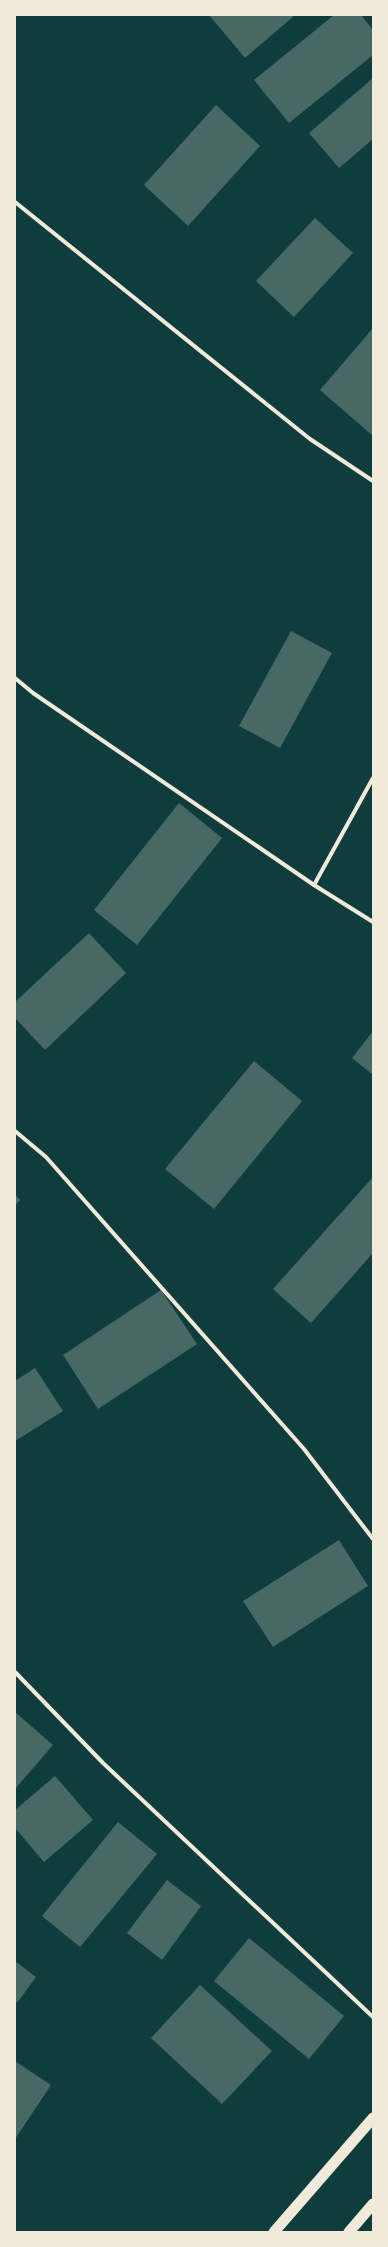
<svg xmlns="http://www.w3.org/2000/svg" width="388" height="2247" font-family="'Noto Sans',sans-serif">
<rect width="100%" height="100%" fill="#0f3d3e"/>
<g fill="#486865">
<polygon points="209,15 295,15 245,58"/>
<polygon points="334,15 361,15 373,30 373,55 289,123 254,80"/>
<polygon points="373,78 373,139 339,168 309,133"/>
<polygon points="216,105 260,146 188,226 144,185"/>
<polygon points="315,218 353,253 294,317 256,281"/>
<polygon points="373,328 373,436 320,390"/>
<polygon points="291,631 332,653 280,748 239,726"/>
<polygon points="179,803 222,838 137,945 94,910"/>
<polygon points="89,933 126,973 45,1050 15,1018 15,1002"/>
<polygon points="373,1031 373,1075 352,1058"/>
<polygon points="254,1061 302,1101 214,1209 165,1169"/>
<polygon points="373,1177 373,1253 311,1323 273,1289"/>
<polygon points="15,1195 20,1200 15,1205"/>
<polygon points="161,1290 197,1344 98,1409 63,1355"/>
<polygon points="35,1368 63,1411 15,1441 15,1381"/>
<polygon points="339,1540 368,1586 273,1647 243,1601"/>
<polygon points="15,1712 53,1745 15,1789"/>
<polygon points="55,1776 93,1820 44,1862 15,1828 15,1810"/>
<polygon points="118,1822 157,1854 80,1947 42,1916"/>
<polygon points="167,1880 201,1906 162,1960 127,1933"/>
<polygon points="249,1938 344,2016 309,2059 214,1981"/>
<polygon points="15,1961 36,1977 17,2003 15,2001"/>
<polygon points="200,1985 272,2051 222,2104 151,2038"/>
<polygon points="15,2061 51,2085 15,2139"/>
</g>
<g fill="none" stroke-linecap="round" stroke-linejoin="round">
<g stroke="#f1e9da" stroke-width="4">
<polyline points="15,202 310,439 373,481"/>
<polyline points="15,678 33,693 314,885 373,922"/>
<polyline points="314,885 373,778"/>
<polyline points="15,1131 46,1157 304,1449 373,1539"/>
<polyline points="15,1672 103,1763 373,2017"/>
</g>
<g stroke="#f1e9da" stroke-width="11">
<polyline points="274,2232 373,2118"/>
<polyline points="349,2232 373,2204"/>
</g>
</g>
<rect width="388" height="2247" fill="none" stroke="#f1e9da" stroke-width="32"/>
</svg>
